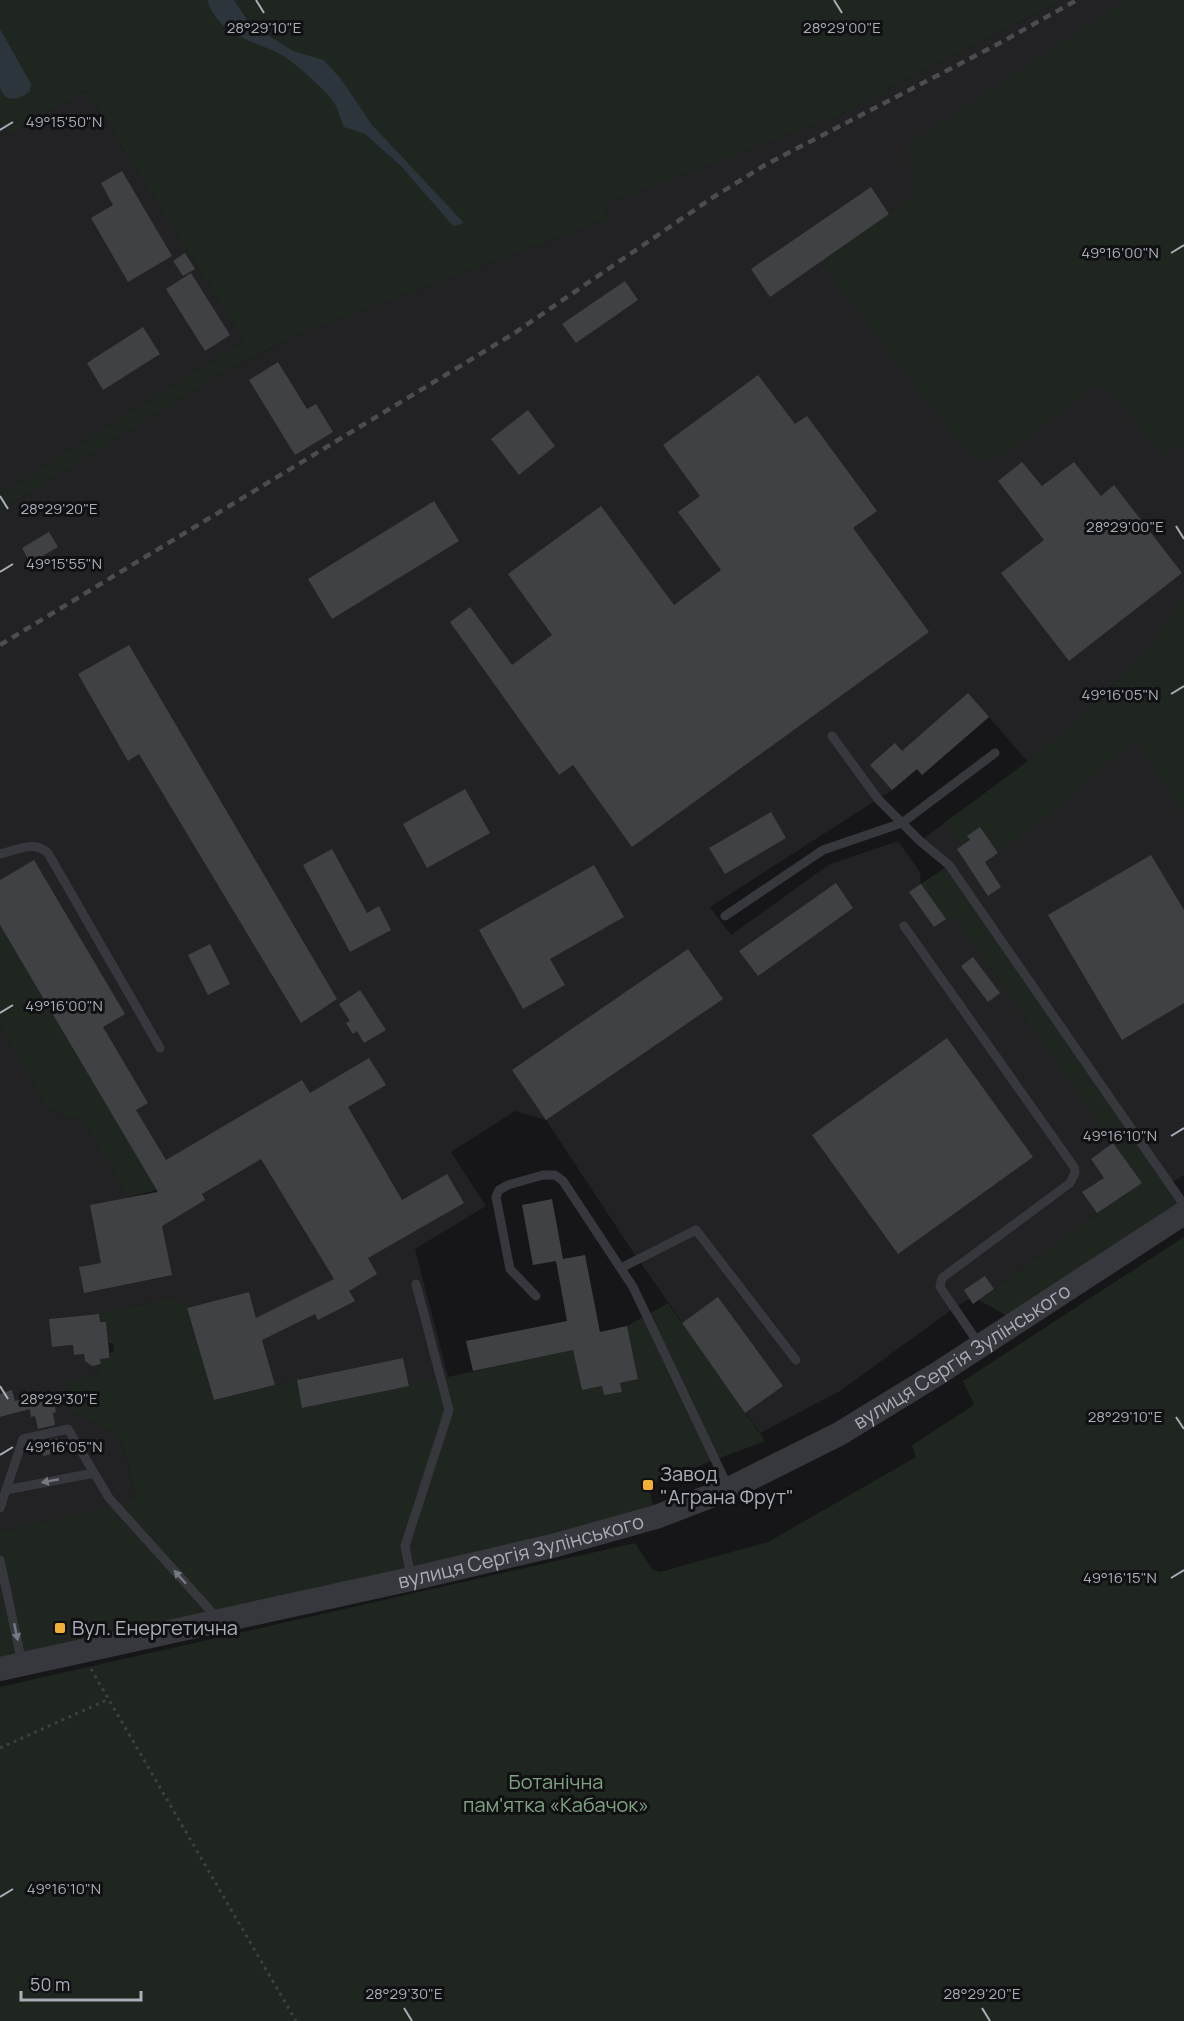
<svg xmlns="http://www.w3.org/2000/svg" width="1184" height="2021" font-family="Manrope,sans-serif">
<rect width="100%" height="100%" fill="#161618"/>
<g fill="#222225">
<polygon points="1062,0 1184,0 1184,1175 1169,1184 949,865 920,841 1028,762 989,717 917,769 892,790 710,907 731,935 828,865 898,841 920,872 921,884 954,915 1142,1183 973,1304 969,1299 954,1308 840,1391 760,1433 631,1249 546,1120 515,1111 451,1152 486,1206 415,1249 448,1377 409,1386 403,1358 275,1385 249,1292 187,1308 176,1297 99,1314 50,1319 53,1347 73,1345 74,1355 84,1354 85,1361 92,1365 101,1364 72,1412 121,1438 136,1501 0,1532 0,1417 18,1412 12,1391 0,1394 0,1024 41,1098 52,1111 84,1122 129,1197 156,1192 156,1190 0,925 0,511 222,373 297,335 608,219 602,205 835,117"/>
<polygon points="86,90 244,341 0,494 0,120 9,135"/>
</g>
<g fill="#1e261f">
<polygon points="0,0 230,0 235,3 234,0 1062,0 835,117 603,205 608,219 297,335 222,373 0,511 0,494 244,341 86,90 9,135 0,120"/>
<polygon points="1126,0 1184,0 1184,442 1162,455 1109,389 1094,387 1002,456 986,460 967,453 820,262 889,214 912,196 909,144"/>
<path d="M1184 598V816L1135 738 1058 807 998 853 981 827 967 836 969 840 962 846 945 822C1033 758 1126 693 1184 598Z"/>
<polygon points="949,865 1181,1201 1007,1316 979,1300 1141,1183 954,916 946,919 921,884"/>
<polygon points="0,925 157,1190 129,1197 84,1122 52,1111 41,1098 0,1024"/>
<polygon points="1184,1237 1184,2021 0,2021 0,1687 635,1543 652,1569 660,1572 768,1542 916,1457 912,1445 974,1405 963,1381"/>
<polygon points="176,1297 187,1308 214,1400 297,1380 303,1408 573,1350 582,1390 602,1386 604,1395 621,1392 620,1383 638,1378 627,1326 668,1303 765,1441 648,1485 656,1517 0,1669 0,1532 136,1500 121,1438 72,1412 67,1383 95,1375 101,1364 100,1359 109,1358 108,1353 114,1352 113,1343 108,1343 106,1322 100,1322 99,1314"/>
</g>
<g fill="#2c353c">
<path d="M207 0H234L249 23 293 51 324 60 341 79 372 125 464 223 453 226 401 166 365 134 344 127C340 119 338 108 333 101 325 90 299 67 288 59 258 39 221 41 207 0Z"/>
<path d="M0 29 31 84 30 91C21 100 4 104 0 87 0 75 0 43 0 29Z"/>
</g>
<g fill="#404145">
<polygon points="122,171 172,256 128,282 91,218 113,205 101,183"/>
<polygon points="871,187 889,214 770,297 751,269"/>
<polygon points="185,253 195,269 183,276 173,261"/>
<polygon points="191,273 230,335 205,351 166,289"/>
<polygon points="625,281 638,300 576,343 562,324"/>
<polygon points="143,327 160,354 103,390 87,363"/>
<polygon points="278,362 307,409 316,404 333,432 295,455 249,380"/>
<polygon points="758,375 795,424 807,416 877,511 853,528 929,632 632,847 573,765 559,775 450,622 470,607 512,665 552,635 508,574 601,506 674,605 721,570 678,512 700,496 663,445"/>
<polygon points="528,410 555,446 519,475 491,439"/>
<polygon points="1022,462 1042,486 1074,462 1101,496 1114,485 1182,573 1069,661 1001,573 1044,540 998,481"/>
<polygon points="434,501 459,541 332,619 308,579"/>
<polygon points="49,532 58,547 30,563 22,548"/>
<polygon points="129,645 337,999 301,1023 139,754 128,761 78,674"/>
<polygon points="968,693 989,717 922,775 917,769 892,790 870,765 895,743 902,751"/>
<polygon points="465,789 490,833 427,868 403,824"/>
<polygon points="771,812 786,838 725,874 709,848"/>
<polygon points="980,827 998,853 985,862 1001,887 988,896 957,849 970,840 967,836"/>
<polygon points="332,849 367,913 379,906 391,930 350,952 303,865"/>
<polygon points="1151,855 1184,910 1184,1003 1122,1040 1048,915"/>
<polygon points="34,860 125,1014 103,1027 148,1103 136,1110 166,1160 302,1080 310,1093 369,1058 386,1085 348,1107 402,1200 447,1174 464,1203 368,1258 377,1274 349,1291 355,1301 318,1320 315,1314 262,1340 275,1385 214,1400 187,1308 249,1292 256,1318 334,1279 261,1159 202,1194 205,1200 162,1226 172,1275 84,1293 79,1267 101,1263 90,1205 158,1192 0,925 0,880"/>
<polygon points="594,865 624,917 550,959 565,985 523,1009 479,930"/>
<polygon points="836,883 853,908 758,976 739,951"/>
<polygon points="921,884 946,919 934,927 909,892"/>
<polygon points="210,944 230,984 208,995 188,955"/>
<polygon points="688,949 723,999 546,1120 512,1070"/>
<polygon points="973,957 1000,993 988,1002 961,966"/>
<polygon points="360,990 386,1030 364,1043 357,1031 353,1034 346,1023 350,1021 339,1004"/>
<polygon points="947,1038 1033,1157 898,1254 812,1135"/>
<polygon points="1113,1143 1142,1183 1097,1213 1082,1192 1104,1178 1091,1159"/>
<polygon points="552,1199 563,1259 585,1255 600,1332 627,1326 638,1379 620,1383 622,1392 604,1395 602,1386 582,1390 573,1350 473,1371 466,1341 567,1321 556,1261 533,1265 522,1205"/>
<polygon points="985,1276 994,1289 973,1304 964,1290"/>
<polygon points="718,1297 783,1386 745,1413 682,1323"/>
<polygon points="99,1314 100,1322 106,1322 109,1352 109,1358 100,1359 101,1364 92,1366 85,1361 84,1354 74,1355 73,1345 52,1347 49,1319"/>
<polygon points="403,1358 409,1386 302,1408 297,1380"/>
<polygon points="12,1390 15,1401 52,1393 56,1412 53,1413 55,1425 38,1429 35,1416 31,1417 30,1409 0,1417 0,1394"/>
<polygon points="57,1438 60,1452 43,1456 40,1442"/>
</g>
<g fill="none" stroke-linecap="round" stroke-linejoin="round">
<g stroke="#3d3f44" stroke-width="3" stroke-dasharray="3 4.5" stroke-linecap="butt">
<polyline points="91,1669 296,2021"/>
<polyline points="0,1748 109,1699"/>
</g>
<g stroke="#37383d" stroke-width="9">
<polyline points="832,736 878,799 920,841 949,865 1184,1205"/>
<path d="M0 854C17 850 35 840 48 853L160 1048"/>
<polyline points="725,916 823,850 902,823 995,753"/>
<polyline points="904,926 1074,1167 1075,1173 1070,1183 942,1278 940,1286 942,1290 979,1344"/>
<polyline points="621,1268 696,1230 796,1360"/>
<polyline points="536,1296 510,1269 496,1197 499,1190 508,1185 543,1175 555,1175 563,1181 633,1287 729,1489"/>
<polyline points="6,1490 94,1473"/>
<polyline points="0,1508 23,1439 68,1429 109,1498 218,1619"/>
<polyline points="0,1560 22,1663"/>
<polyline points="411,1577 405,1546 449,1410 416,1284"/>
</g>
<path stroke="#37383d" stroke-width="24" id="s1" d="M0 1669 411 1579 556 1545 656 1517 729 1489 839 1434 937 1374 1184 1213"/>
<polyline stroke="#4a4c52" stroke-width="4.5" stroke-dasharray="8 6" stroke-linecap="butt" points="0,645 513,334 712,198 765,165 998,44 1077,0"/>
</g>
<defs><path id="oneway-solid" d="M-6-.8H1V-3.2L6.5 0L1 3.2V.8H-6Z" transform="scale(1.5)"/></defs>
<g fill="#757881">
<use href="#oneway-solid" transform="translate(50 1481) rotate(169)"/>
<use href="#oneway-solid" transform="translate(180 1577) rotate(-132)"/>
<use href="#oneway-solid" transform="translate(16 1632) rotate(78)"/>
</g>
<path fill="none" stroke="#a8adb8" stroke-width="2" d="M256 0 264 13M834 0 842 13M0 130 13 122M1171 253 1184 245M0 496 8 509M1176 526 1184 539M0 572 13 564M1171 694 1184 686M0 1013 13 1005M1171 1136 1184 1128M0 1386 8 1399M1176 1417 1184 1429M0 1455 13 1447M1171 1578 1184 1570M0 1897 13 1889M404 2008 412 2021M982 2008 990 2021"/>
<g fill="#f2b134" stroke="#111113" stroke-width="2">
<rect x="642" y="1479" width="12" height="12" rx="3"/>
<rect x="54" y="1622" width="12" height="12" rx="3"/>
</g>
<g text-anchor="middle" stroke-width="6" stroke-linejoin="round" paint-order="stroke">
<g font-size="20" fill="#a8adb8" stroke="#111113">
<text dy="7" stroke="none"><textPath href="#s1" startOffset="1020">вулиця Сергія Зулінського</textPath></text>
<text dy="7" stroke="none"><textPath href="#s1" startOffset="534">вулиця Сергія Зулінського</textPath></text>
</g>
<g font-size="20" fill="#a8adb8" stroke="#111113" text-anchor="start">
<text x="660" y="1481">Завод<tspan x="660" dy="23">"Аграна Фрут"</tspan></text>
<text x="72" y="1635">Вул. Енергетична</text>
</g>
<g font-size="20" fill="#7fa381" stroke="#111113">
<text x="556" y="1789">Ботанічна<tspan x="556" dy="23">пам'ятка «Кабачок»</tspan></text>
</g>
</g>
<g font-size="15" text-anchor="middle" fill="#a8adb8" stroke="#111113" stroke-width="6" stroke-linejoin="round" paint-order="stroke">
<text x="264" y="33">28°29'10"E</text>
<text x="842" y="33">28°29'00"E</text>
<text x="64" y="127">49°15'50"N</text>
<text x="1120" y="258">49°16'00"N</text>
<text x="59" y="514">28°29'20"E</text>
<text x="1125" y="532">28°29'00"E</text>
<text x="64" y="569">49°15'55"N</text>
<text x="1120" y="700">49°16'05"N</text>
<text x="64" y="1011">49°16'00"N</text>
<text x="1120" y="1141">49°16'10"N</text>
<text x="59" y="1404">28°29'30"E</text>
<text x="1125" y="1422">28°29'10"E</text>
<text x="64" y="1452">49°16'05"N</text>
<text x="1120" y="1583">49°16'15"N</text>
<text x="64" y="1894">49°16'10"N</text>
<text x="404" y="1999">28°29'30"E</text>
<text x="982" y="1999">28°29'20"E</text>
</g>
<path d="M21 1991v9h120v-9" fill="none" stroke="#a8adb8" stroke-width="3"/>
<text x="30" y="1991" font-size="18" fill="#a8adb8" stroke="#111113" stroke-width="4.5" paint-order="stroke">50 m</text>
</svg>
